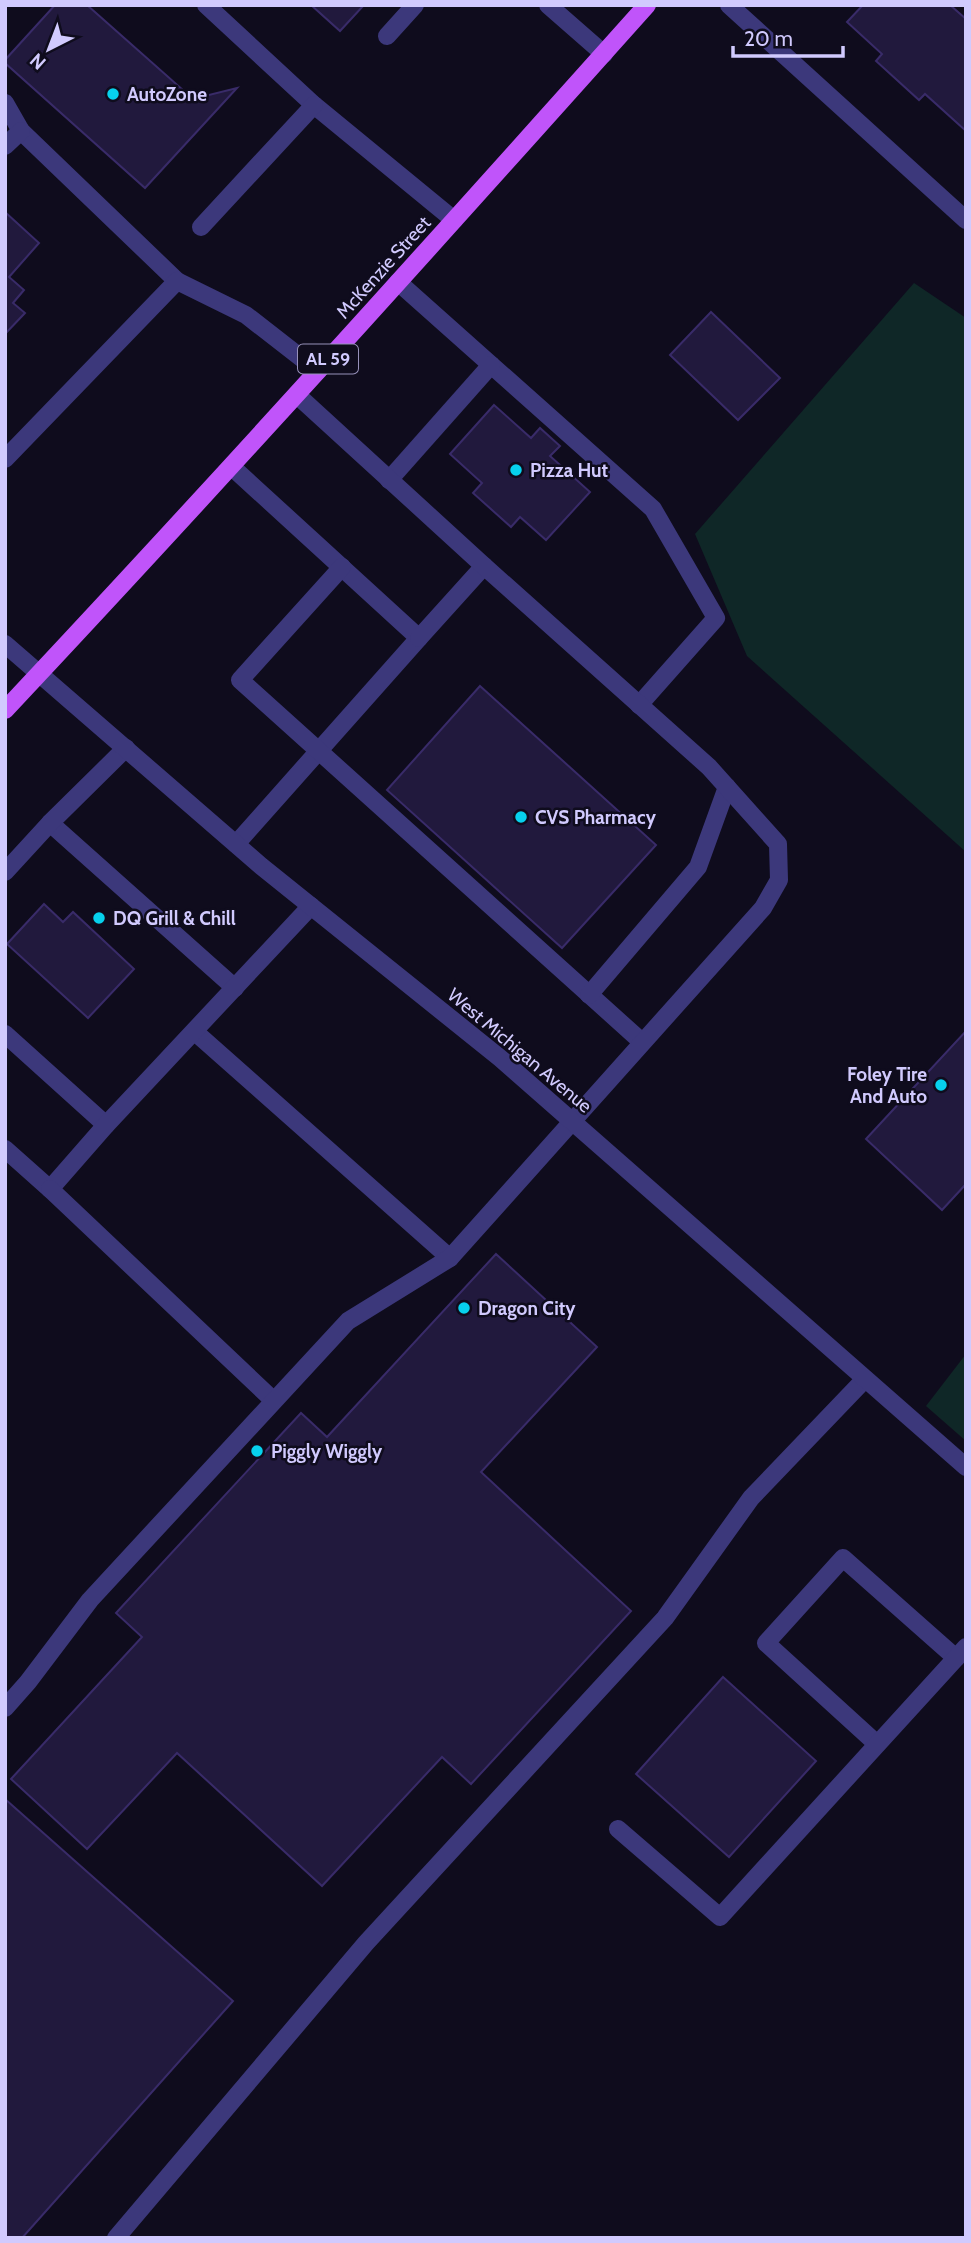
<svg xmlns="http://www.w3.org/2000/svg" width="971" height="2243" font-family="Cabin,sans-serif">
<rect width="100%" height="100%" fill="#0f0c1d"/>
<g fill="#0f2727">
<polygon points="914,283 966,318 966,852 747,656 695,534"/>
<polygon points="966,1354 966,1441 926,1406"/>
</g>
<g fill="#21193d" stroke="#392b69" stroke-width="2">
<polygon points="55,5 87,5 193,99 237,88 145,188 5,63 5,60"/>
<polygon points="311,5 364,5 340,31"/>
<polygon points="863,5 950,5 966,19 966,131 925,94 919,100 876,61 882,54 847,22"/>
<polygon points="5,212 39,243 9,277 24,290 13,303 25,313 5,334"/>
<polygon points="711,312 780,378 738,420 670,355"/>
<polygon points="494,405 531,438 540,428 560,446 550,456 590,492 546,540 520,517 511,527 473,493 482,483 450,454"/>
<polygon points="480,686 656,845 562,948 387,790"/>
<polygon points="44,904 63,922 73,912 134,969 88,1018 7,944"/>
<polygon points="966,1031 966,1184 942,1210 866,1139"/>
<polygon points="496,1254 597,1347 481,1472 631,1611 471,1784 442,1757 322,1886 177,1753 87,1849 11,1779 142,1637 116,1613 301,1413 327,1437"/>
<polygon points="723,1677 816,1761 729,1857 636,1774"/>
<polygon points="5,1799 233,2001 22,2238 5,2238"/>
</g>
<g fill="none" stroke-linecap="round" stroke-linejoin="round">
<g stroke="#3c387b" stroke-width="18">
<polyline points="206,5 314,105 454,220"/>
<polyline points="548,5 604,54"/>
<polyline points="729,5 966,220"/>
<polyline points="387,36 415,5"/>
<polyline points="5,103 21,131 177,281"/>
<polyline points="5,146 21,131"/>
<polyline points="201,227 314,105"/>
<polyline points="398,282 653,509 716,618 639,705"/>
<polyline points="5,459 177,281 246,315 318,371"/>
<polyline points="232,467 419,638 236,844"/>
<polyline points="389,480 491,365"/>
<polyline points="342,567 240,680 642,1042"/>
<polyline points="419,638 484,566"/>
<polyline points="50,823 235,988"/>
<polyline points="5,872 50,823 126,748"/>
<polyline points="589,995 698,867 727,787"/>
<polyline points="195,1032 450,1258"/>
<polyline points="5,1034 106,1125"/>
<polyline points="5,1149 50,1189 106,1125 311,906"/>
<polyline points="50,1189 273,1400"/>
<polyline points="5,1708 28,1682 90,1600 348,1321 450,1258 763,908 779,880 778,844 709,767 484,566 297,395"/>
<polyline points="877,1744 766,1643 843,1558 956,1658"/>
<polyline points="618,1829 720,1917 966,1647"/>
<polyline points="116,2238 366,1943 665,1618 751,1498 865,1379"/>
</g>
<polyline stroke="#3c387b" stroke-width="18" points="5,644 261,866 500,1058 966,1467"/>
<path stroke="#c054fa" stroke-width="18" d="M5 710C223 478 435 242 647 5"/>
</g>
<g fill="#07d1ed" stroke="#0f0c1d" stroke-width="2.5">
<circle cx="113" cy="94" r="7"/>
<circle cx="516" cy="470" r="7"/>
<circle cx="521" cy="817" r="7"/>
<circle cx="99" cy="918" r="7"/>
<circle cx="941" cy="1085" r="7"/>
<circle cx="464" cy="1308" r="7"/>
<circle cx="257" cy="1451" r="7"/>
</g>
<g text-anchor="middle" stroke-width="5" stroke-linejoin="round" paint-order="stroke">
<rect fill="#0f0c1d" stroke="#9791ba" stroke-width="2" x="298" y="344.5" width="60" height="29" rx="5"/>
<g font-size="18" font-weight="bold" fill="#d1cafe">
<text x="328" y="365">AL 59</text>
</g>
<g font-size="19" font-weight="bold" fill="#d1cafe" stroke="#0f0c1d" text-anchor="start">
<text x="127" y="101">AutoZone</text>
<text x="530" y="477">Pizza Hut</text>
<text x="535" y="824">CVS Pharmacy</text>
<text x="113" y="925">DQ Grill &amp; Chill</text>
<text x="927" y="1081" text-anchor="end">Foley Tire<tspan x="927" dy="22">And Auto</tspan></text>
<text x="478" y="1315">Dragon City</text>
<text x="271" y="1458">Piggly Wiggly</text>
</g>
<g font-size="19" fill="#d1cafe" stroke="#0f0c1d">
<text transform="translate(383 267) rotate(-48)" y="7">McKenzie Street</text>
<text transform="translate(520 1050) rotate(40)" y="7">West Michigan Avenue</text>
</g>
</g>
<rect width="971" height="2243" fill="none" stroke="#d1cafe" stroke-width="14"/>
<g transform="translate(49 49) rotate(222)" stroke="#0f0c1d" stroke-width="5" paint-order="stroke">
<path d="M0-5L12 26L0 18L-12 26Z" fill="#d1cafe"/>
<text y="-10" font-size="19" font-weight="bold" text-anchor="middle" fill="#d1cafe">N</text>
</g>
<path d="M733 46v10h110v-10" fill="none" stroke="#d1cafe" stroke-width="3.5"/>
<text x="744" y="46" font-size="21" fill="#d1cafe" stroke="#0f0c1d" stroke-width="5" paint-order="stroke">20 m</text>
</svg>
